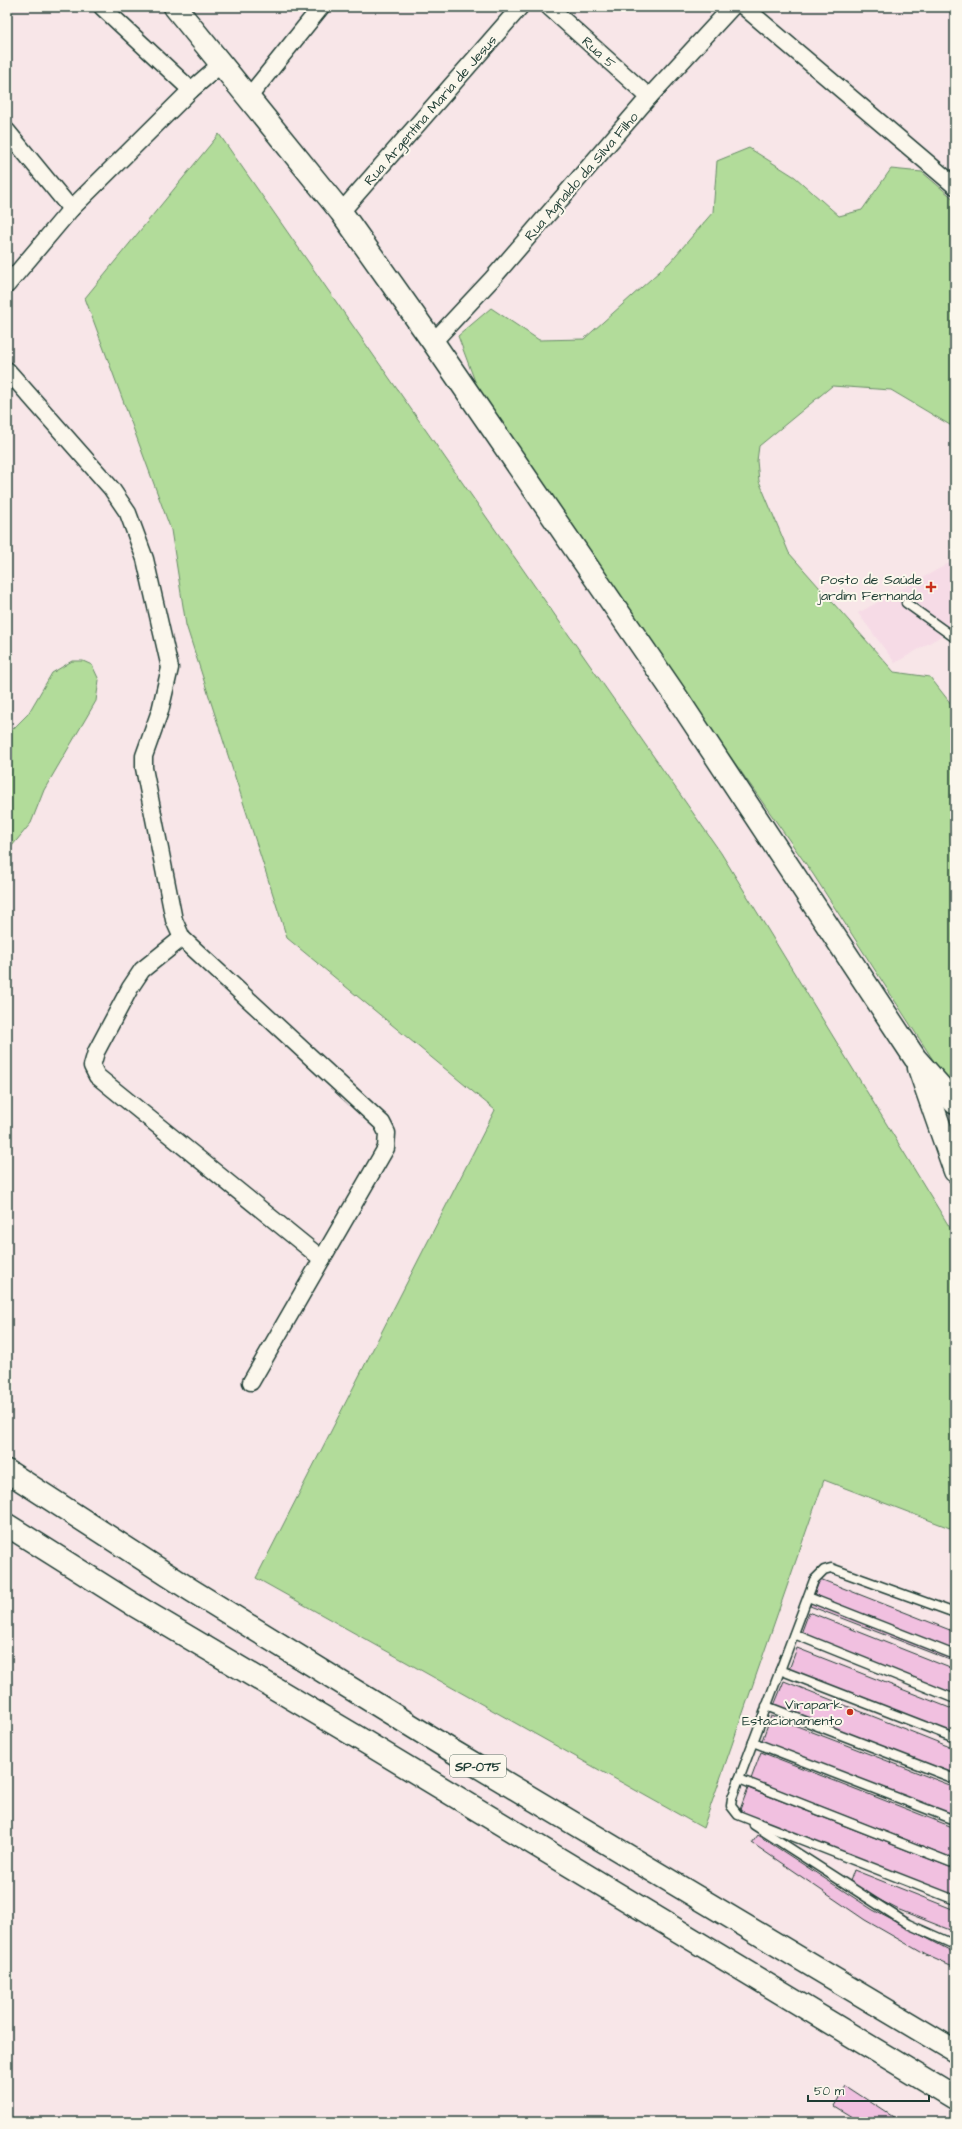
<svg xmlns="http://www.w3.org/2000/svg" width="962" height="2129" font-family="'Architects Daughter',sans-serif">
<rect width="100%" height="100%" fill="#f8e6e8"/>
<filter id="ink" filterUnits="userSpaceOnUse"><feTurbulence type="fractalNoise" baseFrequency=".025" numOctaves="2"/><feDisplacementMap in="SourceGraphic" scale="8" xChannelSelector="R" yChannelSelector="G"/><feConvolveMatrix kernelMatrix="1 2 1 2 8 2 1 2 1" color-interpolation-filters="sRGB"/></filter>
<g filter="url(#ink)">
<polygon fill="#f6dbe6" points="955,560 955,628 895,663 858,613"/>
<g fill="#b2dc9a" stroke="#688c67">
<polygon points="219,134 721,853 955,1236 955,1530 824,1480 703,1828 256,1578 495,1110 287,938 186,625 171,530 85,298"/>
<polygon points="749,148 795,177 839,216 862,210 891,169 922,172 955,200 955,428 891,390 832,386 759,446 757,461 759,481 789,553 894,672 930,677 955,709 955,1091 935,1063 813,874 485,408 458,336 491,308 539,340 584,339 670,262 713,212 717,161"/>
<polygon points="72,661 83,661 92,665 99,680 96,701 44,790 31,823 7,852 7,735 28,714 52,673"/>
</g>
<g fill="#f1c0e0" stroke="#1f3d34">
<polygon points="820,1579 955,1632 955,1662 810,1606"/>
<polygon points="809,1612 955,1670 955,1700 799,1639"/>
<polygon points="797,1648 955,1710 955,1740 787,1675"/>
<polygon points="784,1681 955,1749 955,1779 773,1708"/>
<polygon points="771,1716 955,1787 955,1819 761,1743"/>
<polygon points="761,1752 955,1828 955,1859 751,1779"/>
<polygon points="748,1788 955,1869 955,1900 738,1815"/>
<polygon points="758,1835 873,1910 955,1953 955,1968 926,1955 865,1920 752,1843"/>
<polygon points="854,1870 955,1910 955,1932 897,1909 849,1884"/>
<polygon points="846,2086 901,2122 860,2122 834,2106"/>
</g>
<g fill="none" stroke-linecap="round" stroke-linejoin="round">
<g stroke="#1f3d34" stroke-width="11">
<g id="service">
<polyline points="906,603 955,638"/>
<polyline points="808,1597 955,1655"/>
<polyline points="955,1613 831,1568 824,1570 814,1580 732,1798 731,1806 738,1815 955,1900"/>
<polyline points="794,1634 955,1699"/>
<polyline points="780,1670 955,1738"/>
<polyline points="766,1706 955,1779"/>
<polyline points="753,1742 955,1820"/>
<polyline points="739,1779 955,1864"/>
<polyline points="754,1825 908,1924 955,1945"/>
</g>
</g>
<g stroke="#1f3d34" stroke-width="19">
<g id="minor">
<polyline points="102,7 191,90 221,64"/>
<polyline points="549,7 649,97"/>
<polyline points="744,7 955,186"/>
<polyline points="248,98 321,7"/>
<polyline points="7,131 71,209"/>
<polyline points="341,212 520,7"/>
<polyline points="7,285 71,209 191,90"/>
<polyline points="433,342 492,279 649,97 732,7"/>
<polyline points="7,370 111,488 128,513 145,559 170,668 160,711 144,756 144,768 174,920 182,938 382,1123 387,1133 386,1148 251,1382"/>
<polyline points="182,938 142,970 130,988 96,1052 92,1066 97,1076 322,1259"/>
</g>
</g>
<g stroke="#1f3d34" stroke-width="25">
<g id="secondary">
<polyline points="175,7 341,212 433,342 674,693 915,1058 955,1103"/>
<polyline points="919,1068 955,1171"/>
</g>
</g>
<g stroke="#1f3d34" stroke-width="25">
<g id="motorway">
<polyline points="7,1471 191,1590 454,1752 955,2051"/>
<polyline points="7,1525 134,1605 357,1737 955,2098"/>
</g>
</g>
<use href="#service" stroke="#fbf7ec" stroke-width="8"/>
<use href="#minor" stroke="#fbf7ec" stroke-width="16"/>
<use href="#secondary" stroke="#fbf7ec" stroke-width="22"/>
<use href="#motorway" stroke="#fbf7ec" stroke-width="22"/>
</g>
</g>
<g fill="#c8321e" stroke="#fbf7ec" stroke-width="1.5">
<path d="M929 581h4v4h4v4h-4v4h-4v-4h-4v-4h4z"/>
<circle cx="850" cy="1712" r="4"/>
</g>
<g text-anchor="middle" stroke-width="4" stroke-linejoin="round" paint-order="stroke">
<rect fill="#fbf7ec" stroke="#61756b" stroke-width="1" x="450" y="1755" width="56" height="22" rx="3"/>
<g font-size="13" font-weight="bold" fill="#1f3d34">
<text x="478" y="1771">SP-075</text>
</g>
<g font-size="14" fill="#1f3d34" stroke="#fbf7ec">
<text transform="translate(599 52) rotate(42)" y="5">Rua 5</text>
<text transform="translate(430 110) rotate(-49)" y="5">Rua Argentina Maria de Jesus</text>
<text transform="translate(581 176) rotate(-49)" y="5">Rua Agnaldo da Silva Filho</text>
</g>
<g font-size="14" fill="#1f3d34" stroke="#fbf7ec" text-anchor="end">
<text x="922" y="584">Posto de Saúde<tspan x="922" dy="16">jardim Fernanda</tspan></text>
<text x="842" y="1709">Virapark<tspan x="842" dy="16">Estacionamento</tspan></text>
</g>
</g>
<rect width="962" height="2129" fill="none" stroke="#fbf7ec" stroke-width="24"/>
<rect x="12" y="12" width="938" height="2105" fill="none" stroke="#1f3d34" stroke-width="1.5" filter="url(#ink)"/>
<path d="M808 2095v6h121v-6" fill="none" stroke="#1f3d34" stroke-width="2"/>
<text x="814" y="2095" font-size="12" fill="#1f3d34" stroke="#fbf7ec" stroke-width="3" paint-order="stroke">50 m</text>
</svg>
